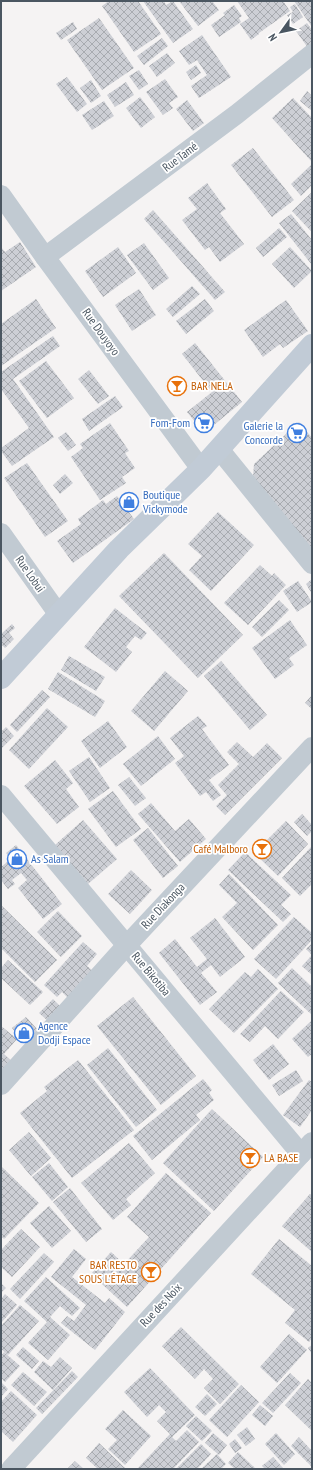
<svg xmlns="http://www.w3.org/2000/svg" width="313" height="1470" font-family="'PT Sans Narrow',sans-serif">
<defs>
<pattern id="building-cross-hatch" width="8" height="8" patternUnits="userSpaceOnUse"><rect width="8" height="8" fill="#cdcfd5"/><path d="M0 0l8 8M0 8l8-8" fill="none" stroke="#a8abb0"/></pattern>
</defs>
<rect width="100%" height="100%" fill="#f5f3f3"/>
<g fill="url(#building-cross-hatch)">
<polygon points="109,1 138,1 161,34 134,52 102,6"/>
<polygon points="143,1 164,1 166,5 173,1 193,29 173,43"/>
<polygon points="179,1 212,1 219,10 198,26"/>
<polygon points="237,1 283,1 290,11 259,33 259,34 251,40 240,24 249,18"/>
<polygon points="294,1 312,1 312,27"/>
<polygon points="295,4 303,17 293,24 287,15 293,12 290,7"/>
<polygon points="234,5 242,16 239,18 241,22 219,37 211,25 225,15 223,13"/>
<polygon points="99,18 134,68 102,90 67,40"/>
<polygon points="73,22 77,29 61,40 56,33"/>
<polygon points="307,23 312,30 312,45 308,48 296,31"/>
<polygon points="202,35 231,77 199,98 191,86 207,75 197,60 189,65 179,51"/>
<polygon points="162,38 168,46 144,65 137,56"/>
<polygon points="167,53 175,63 157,77 149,66"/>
<polygon points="196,65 201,73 191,80 186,72"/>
<polygon points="139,70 148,84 139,90 129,76"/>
<polygon points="67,77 87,104 77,112 56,84"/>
<polygon points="165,79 178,97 169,103 173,108 163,115 146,92"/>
<polygon points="91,80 101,96 91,103 80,88"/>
<polygon points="126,82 134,95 115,107 107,95"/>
<polygon points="307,91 312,96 312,111 300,101"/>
<polygon points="140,97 155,117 141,128 126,108"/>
<polygon points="293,98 312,118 312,162 272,118"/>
<polygon points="187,100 204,123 193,131 176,109"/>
<polygon points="104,101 114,116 92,130 82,115"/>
<polygon points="253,148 294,200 272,217 231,165"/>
<polygon points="312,164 312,185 301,196 291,184"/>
<polygon points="207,183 226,209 220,213 244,244 220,262 209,247 205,250 182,220 197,209 188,198"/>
<polygon points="312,192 312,232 292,211"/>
<polygon points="153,210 225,292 215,300 144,219"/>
<polygon points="291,214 312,240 312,265 279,223"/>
<polygon points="279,228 287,237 263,257 256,248"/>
<polygon points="20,242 36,267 1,291 1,247 5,252"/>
<polygon points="144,243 169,278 153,290 127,255"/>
<polygon points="118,247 136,273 103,297 85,271"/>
<polygon points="290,247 312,271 294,288 272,264"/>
<polygon points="192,286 200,294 173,317 166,309"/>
<polygon points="139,289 156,315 132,331 115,305"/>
<polygon points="36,299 56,328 1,366 1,324"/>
<polygon points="205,299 214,311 186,334 176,321"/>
<polygon points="286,300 308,331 283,348 280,344 263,357 244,330"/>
<polygon points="53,336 60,346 13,379 54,437 12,466 1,451 1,448 29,428 1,389 1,372"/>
<polygon points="195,343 242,402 204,433 187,412 212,392 182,354"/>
<polygon points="46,361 74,398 47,418 19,381"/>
<polygon points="89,370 109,396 98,404 78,379"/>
<polygon points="115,396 123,407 89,431 82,419"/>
<polygon points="299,422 312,438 312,549 253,477 254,464"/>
<polygon points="110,423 129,451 125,453 135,468 122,477 126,483 100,500 71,457 83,448 80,444"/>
<polygon points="66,432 76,445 68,451 58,438"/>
<polygon points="27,463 68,521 45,537 4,478"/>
<polygon points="65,474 73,483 60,494 53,485"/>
<polygon points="117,496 134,519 73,563 57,541 81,524 78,519 103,500 106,504"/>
<polygon points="218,512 254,545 211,591 189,570 202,556 188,544"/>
<polygon points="164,553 243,635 198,678 119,596"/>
<polygon points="260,565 272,576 274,573 286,585 248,625 224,603"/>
<polygon points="312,579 312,594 306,584"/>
<polygon points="298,581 312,602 297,612 283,591"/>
<polygon points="279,600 289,610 262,637 252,627"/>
<polygon points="115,608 147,633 141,640 135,636 126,647 132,652 116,672 84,647"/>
<polygon points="290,620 307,645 289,658 294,665 275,679 252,648"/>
<polygon points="12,624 15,628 9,633 14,639 5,648 1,644 1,634"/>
<polygon points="69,656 105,677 96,691 61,670"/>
<polygon points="221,661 267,715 250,730 204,676"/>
<polygon points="165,671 188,691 154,731 131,711"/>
<polygon points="58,672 105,701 95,717 48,689"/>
<polygon points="42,690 50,697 17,732 10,725"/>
<polygon points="312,695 312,709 305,703"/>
<polygon points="47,708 68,727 29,769 9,750"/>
<polygon points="198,716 207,726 202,729 229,765 209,780 221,795 213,801 206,792 200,796 175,763 184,756 170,738"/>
<polygon points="108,721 127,747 100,768 81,741"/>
<polygon points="6,727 14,736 2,748 1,747 1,732"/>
<polygon points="158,736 175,759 141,786 123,764"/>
<polygon points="237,742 253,757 267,743 282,758 225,815 216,806 227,795 218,785 239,764 227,752"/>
<polygon points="89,757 110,788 90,802 69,771"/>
<polygon points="55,760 73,783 66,789 79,807 57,824 24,786"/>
<polygon points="129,777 146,798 135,806 118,785"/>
<polygon points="113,791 141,829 116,847 88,809"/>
<polygon points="151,803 175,831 189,819 206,839 180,862 138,814"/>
<polygon points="302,814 312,825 312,831 307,836 294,822"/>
<polygon points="83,820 117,859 88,884 55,845"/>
<polygon points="286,821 308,844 278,876 254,853"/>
<polygon points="148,828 178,866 163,878 133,840"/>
<polygon points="16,845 62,904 43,919 18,888 27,880 21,873 12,880 15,884 8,889 1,880 1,867 11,859 6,853"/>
<polygon points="311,847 312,884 300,896 282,878"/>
<polygon points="245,852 291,895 281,905 291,914 283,922 228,870"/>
<polygon points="131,870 152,890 130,914 108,894"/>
<polygon points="229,874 278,925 253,950 222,917 237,903 219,885"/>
<polygon points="1,905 57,960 35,982 1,948"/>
<polygon points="58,911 82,936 61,957 37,932"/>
<polygon points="294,917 312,933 312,940 276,979 254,959"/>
<polygon points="215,918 245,957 220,977 211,965 201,973 217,992 200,1005 159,953 175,939 197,967 207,959 190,938"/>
<polygon points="83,942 97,954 87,966 93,971 68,998 62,992 57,997 44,985"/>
<polygon points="312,943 312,975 302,966 312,955 306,949"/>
<polygon points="8,960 43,992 30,1005 1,978 1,968"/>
<polygon points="292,968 312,987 312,1015 278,983"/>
<polygon points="258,969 278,989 234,1033 209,1009 245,972 251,977"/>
<polygon points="281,991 304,1012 278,1039 265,1026 250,1042 240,1034"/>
<polygon points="133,997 196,1076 161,1105 97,1026"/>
<polygon points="53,999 62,1008 49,1022 39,1013"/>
<polygon points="26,1017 38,1030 23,1042 12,1028"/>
<polygon points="311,1021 312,1023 312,1054 308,1057 292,1039"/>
<polygon points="1,1026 17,1039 4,1054 13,1062 1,1077"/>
<polygon points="273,1044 289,1064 269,1080 253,1060"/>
<polygon points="108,1048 157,1110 136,1127 87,1065"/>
<polygon points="78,1060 134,1130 72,1178 20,1113 47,1091 44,1087"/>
<polygon points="296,1070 303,1081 279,1096 272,1085"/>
<polygon points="203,1079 212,1090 209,1093 214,1100 196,1115 200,1120 152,1160 133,1136"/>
<polygon points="309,1080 312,1082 312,1110 300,1127 283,1115"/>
<polygon points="212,1109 263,1157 214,1211 163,1163"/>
<polygon points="29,1132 51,1158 31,1176 9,1150"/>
<polygon points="129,1143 155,1173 126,1199 131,1205 113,1220 81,1183"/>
<polygon points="49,1163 68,1187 52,1201 32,1177"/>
<polygon points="1,1166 39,1203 4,1239 1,1236"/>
<polygon points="166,1173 211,1213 127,1307 91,1274 111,1252 124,1264 149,1237 127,1217"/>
<polygon points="70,1188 102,1229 86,1242 53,1202"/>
<polygon points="310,1194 312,1195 312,1252 282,1226"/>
<polygon points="49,1206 71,1231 52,1248 30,1223"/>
<polygon points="21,1229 40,1247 12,1277 1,1267 1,1250"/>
<polygon points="279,1239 312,1266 312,1338 309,1342 285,1323 295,1310 251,1274"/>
<polygon points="74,1249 86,1259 72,1277 105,1303 109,1298 125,1312 95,1350 61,1323 67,1316 74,1321 86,1305 51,1277"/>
<polygon points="44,1253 54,1262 20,1299 10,1289"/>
<polygon points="46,1277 80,1308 72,1316 60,1306 50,1317 70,1335 48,1360 28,1343 47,1322 24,1301"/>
<polygon points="1,1283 6,1288 1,1293"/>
<polygon points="5,1294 17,1305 1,1323 1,1299"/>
<polygon points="20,1305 39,1321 8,1355 1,1349 1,1326"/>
<polygon points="181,1327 239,1384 220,1404 204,1388 213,1379 204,1369 195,1379 162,1346"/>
<polygon points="289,1334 307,1350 277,1383 260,1367"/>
<polygon points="312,1345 312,1354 308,1348"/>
<polygon points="23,1347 39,1361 32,1369 16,1355"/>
<polygon points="4,1352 20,1366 5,1382 1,1378 1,1356"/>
<polygon points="60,1357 72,1368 53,1390 34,1372 43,1361 51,1367"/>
<polygon points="150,1368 195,1415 172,1437 176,1441 187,1430 199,1442 173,1469 137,1469 170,1434 157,1421 166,1412 159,1405 147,1417 124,1392"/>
<polygon points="72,1371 78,1377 42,1414 36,1408"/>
<polygon points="23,1372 47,1392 34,1406 11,1385"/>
<polygon points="290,1373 301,1383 273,1413 262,1403"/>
<polygon points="308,1379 312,1383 312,1431 285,1405"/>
<polygon points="1,1382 8,1389 1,1397"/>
<polygon points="241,1385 259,1402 227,1437 209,1420"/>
<polygon points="11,1391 37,1415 13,1442 1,1431 1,1402"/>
<polygon points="207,1394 217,1404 205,1416 195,1407"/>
<polygon points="260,1405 273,1416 265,1426 252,1415"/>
<polygon points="123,1410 151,1436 125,1465 108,1449 117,1440 105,1429"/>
<polygon points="196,1416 212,1431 202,1441 186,1426"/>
<polygon points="247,1427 255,1439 246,1446 237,1435"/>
<polygon points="213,1433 227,1445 219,1455 205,1443"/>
<polygon points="276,1433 295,1454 284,1465 265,1444"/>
<polygon points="299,1437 312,1451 312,1467 291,1446"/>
<polygon points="235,1439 242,1448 235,1453 229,1444"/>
<polygon points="99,1443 126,1469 98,1469 86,1458"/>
<polygon points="201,1444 211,1454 197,1469 176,1469"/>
<polygon points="238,1452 256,1469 235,1469 228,1463"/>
<polygon points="217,1454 226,1464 221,1469 201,1469"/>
<polygon points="273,1457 284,1469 265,1469 262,1466"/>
<polygon points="75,1461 84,1469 67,1469"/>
</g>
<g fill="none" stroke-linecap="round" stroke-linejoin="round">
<g stroke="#c1cad2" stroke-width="20">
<polyline points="1,195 45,257 201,469"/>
<polyline points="45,257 237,114 312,54"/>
<polyline points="219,449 312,564"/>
<polyline points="1,533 59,615"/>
<polyline points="1,795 301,1154"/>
<polyline points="1,1085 127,945 312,747"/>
<polyline points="11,1469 312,1142"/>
</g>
<polyline stroke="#c1cbd6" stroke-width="22" points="1,678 119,549 201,469 312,345"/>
</g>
<defs>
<g id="bar-ring" transform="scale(1)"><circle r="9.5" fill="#fff" stroke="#e8710a" stroke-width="1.5"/><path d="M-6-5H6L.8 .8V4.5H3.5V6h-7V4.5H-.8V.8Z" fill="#e8710a"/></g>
<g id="supermarket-ring" transform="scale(1)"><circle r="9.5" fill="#fff" stroke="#3f7fe0" stroke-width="1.5"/><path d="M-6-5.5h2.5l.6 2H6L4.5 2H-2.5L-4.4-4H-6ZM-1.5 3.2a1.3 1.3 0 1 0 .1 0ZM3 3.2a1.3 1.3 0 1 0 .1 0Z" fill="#3f7fe0"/></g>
<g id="shop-ring" transform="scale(1)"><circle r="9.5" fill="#fff" stroke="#3f7fe0" stroke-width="1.5"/><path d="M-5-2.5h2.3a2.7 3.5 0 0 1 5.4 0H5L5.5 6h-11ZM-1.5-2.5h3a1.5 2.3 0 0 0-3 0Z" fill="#3f7fe0"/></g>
</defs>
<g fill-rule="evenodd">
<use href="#bar-ring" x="177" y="386"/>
<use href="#supermarket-ring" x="204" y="423"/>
<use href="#supermarket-ring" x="297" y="433"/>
<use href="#shop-ring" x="129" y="502"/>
<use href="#bar-ring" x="262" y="849"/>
<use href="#shop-ring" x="17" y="859"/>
<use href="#shop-ring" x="24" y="1033"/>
<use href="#bar-ring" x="250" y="1158"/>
<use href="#bar-ring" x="151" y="1272"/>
</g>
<g text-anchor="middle" stroke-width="3.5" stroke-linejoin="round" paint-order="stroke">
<g font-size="12" fill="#4a5661" stroke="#fff">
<text transform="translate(180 157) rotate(-37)" y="4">Rue Tamé</text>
<text transform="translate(101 332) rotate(54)" y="4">Rue Douyoyo</text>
<text transform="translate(30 574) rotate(55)" y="4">Rue Lobui</text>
<text transform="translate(163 906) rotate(-47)" y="4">Rue Diakonga</text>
<text transform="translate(151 974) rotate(50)" y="4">Rue Bikotiba</text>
<text transform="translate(161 1305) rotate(-47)" y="4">Rue des Noix</text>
</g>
<g font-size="12" fill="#c56008" stroke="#fff" text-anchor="start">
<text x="191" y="390">BAR NELA</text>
<text x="248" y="853" text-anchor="end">Café Malboro</text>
<text x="264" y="1162">LA BASE</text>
<text x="137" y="1269" text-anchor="end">BAR RESTO<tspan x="137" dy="14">SOUS L'ÉTAGE</tspan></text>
</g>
<g font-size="12" fill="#366cbe" stroke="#fff" text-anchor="start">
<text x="190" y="427" text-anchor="end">Fom-Fom</text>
<text x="283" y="430" text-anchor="end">Galerie la<tspan x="283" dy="14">Concorde</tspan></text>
<text x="143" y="499">Boutique<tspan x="143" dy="14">Vickymode</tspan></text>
<text x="31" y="863">As Salam</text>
<text x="38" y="1030">Agence<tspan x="38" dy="14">Dodji Espace</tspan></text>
</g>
</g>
<rect width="313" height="1470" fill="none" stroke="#4a5661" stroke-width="4"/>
<g transform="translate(281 32) rotate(237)" stroke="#ffffff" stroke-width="3" paint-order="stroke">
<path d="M0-3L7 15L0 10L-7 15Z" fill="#4a5661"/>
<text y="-6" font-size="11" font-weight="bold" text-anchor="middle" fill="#4a5661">N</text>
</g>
</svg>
